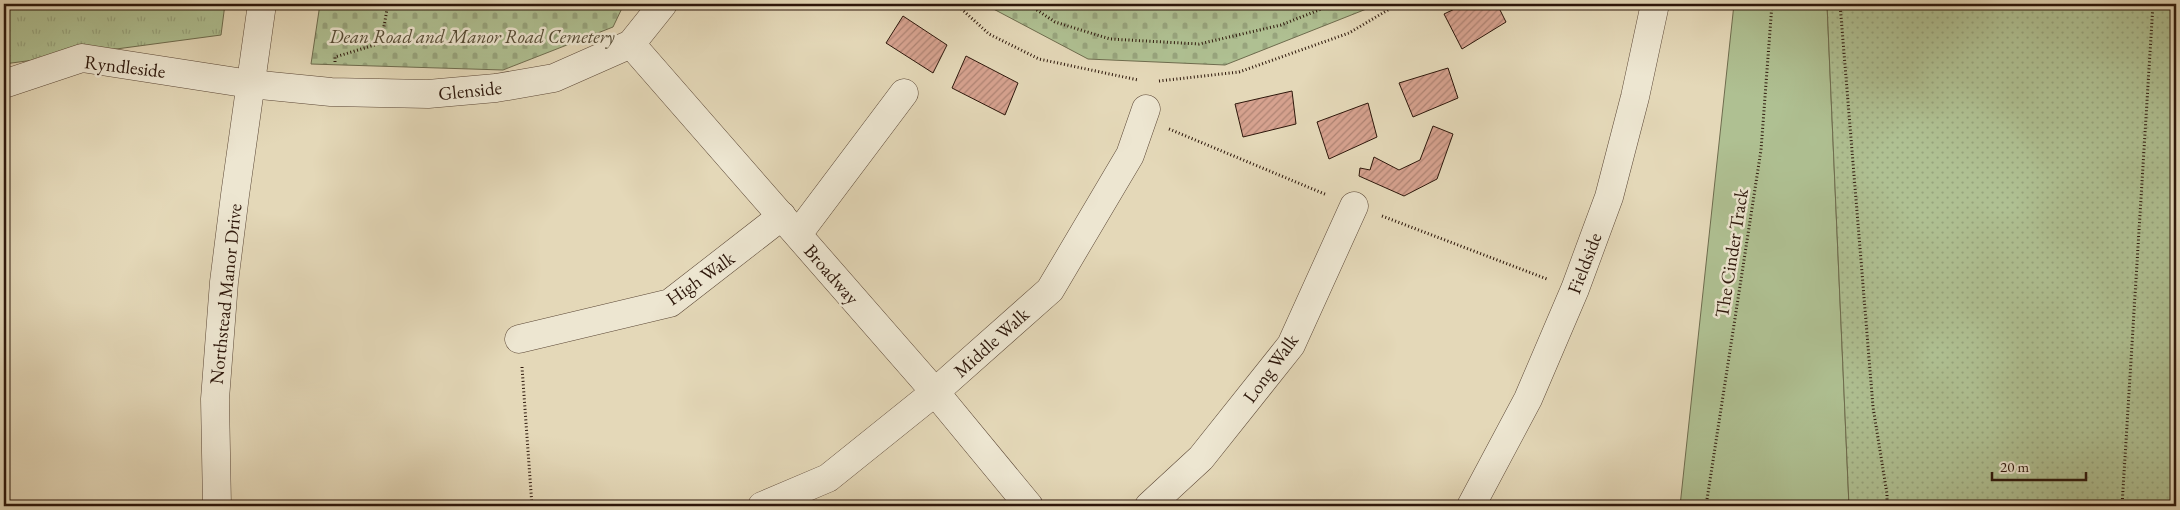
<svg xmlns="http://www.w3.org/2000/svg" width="2180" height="510" font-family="'EB Garamond',serif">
<defs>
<pattern id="cemetery-stones" width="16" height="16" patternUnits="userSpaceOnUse" patternTransform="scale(1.25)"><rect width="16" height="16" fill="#afc092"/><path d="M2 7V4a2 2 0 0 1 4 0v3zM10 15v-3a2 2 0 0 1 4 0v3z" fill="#97a47d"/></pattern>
<pattern id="park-tufts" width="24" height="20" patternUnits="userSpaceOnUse" patternTransform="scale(1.25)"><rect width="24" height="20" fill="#afc092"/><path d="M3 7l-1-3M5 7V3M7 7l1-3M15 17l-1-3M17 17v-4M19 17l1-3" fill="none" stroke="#97a47d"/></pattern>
<pattern id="garden-dots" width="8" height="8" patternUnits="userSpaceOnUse" patternTransform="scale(1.25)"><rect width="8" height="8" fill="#afc092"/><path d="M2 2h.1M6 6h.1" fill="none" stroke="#97a47d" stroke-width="1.8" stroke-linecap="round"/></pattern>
<pattern id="building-hatch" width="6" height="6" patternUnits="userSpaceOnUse" patternTransform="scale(1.25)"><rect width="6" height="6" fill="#d6a28f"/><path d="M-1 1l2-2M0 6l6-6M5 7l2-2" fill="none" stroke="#ae8373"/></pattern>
</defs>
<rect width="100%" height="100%" fill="#e4d8b8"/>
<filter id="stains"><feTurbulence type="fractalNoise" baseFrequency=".004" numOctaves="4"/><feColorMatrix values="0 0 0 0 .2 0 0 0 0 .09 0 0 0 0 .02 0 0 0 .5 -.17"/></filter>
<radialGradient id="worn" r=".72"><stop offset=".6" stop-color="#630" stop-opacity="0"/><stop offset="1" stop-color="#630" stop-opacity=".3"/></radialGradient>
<polygon fill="#afc092" stroke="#6e6c4e" points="1734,4 1827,4 1849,506 1680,506"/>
<g fill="url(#cemetery-stones)" stroke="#6e6c4e">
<polygon points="320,4 624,4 613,27 503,70 311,64"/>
<polygon points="984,4 1379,4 1225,65 1088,59"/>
</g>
<polygon fill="url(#park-tufts)" stroke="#6e6c4e" points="4,4 225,4 221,35 4,64"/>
<polygon fill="url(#garden-dots)" stroke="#6e6c4e" points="1827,4 2176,4 2176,506 1849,506"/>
<g fill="url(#building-hatch)" stroke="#2d170b">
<polygon points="1465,4 1497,4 1506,22 1462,49 1444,14"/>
<polygon points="903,16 947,45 933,73 886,43"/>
<polygon points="966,56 1018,83 1005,115 952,88"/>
<polygon points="1448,68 1458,98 1413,117 1399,83"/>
<polygon points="1292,91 1296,124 1243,137 1235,104"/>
<polygon points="1368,103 1377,137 1329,159 1317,122"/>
<polygon points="1433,126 1453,134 1437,179 1404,196 1359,176 1360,168 1370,170 1374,157 1399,170 1420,160"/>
</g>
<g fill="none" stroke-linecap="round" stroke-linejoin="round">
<g stroke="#5b4736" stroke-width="29">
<g id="minor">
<polyline points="631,44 935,392 1029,506"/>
<polyline points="4,84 82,58 250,84 331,92 428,94 496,88 554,78 631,44 663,4"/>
<polyline points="798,234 904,93"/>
<polyline points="519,339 670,303 782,216"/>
<polyline points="217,506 215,399 224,282 235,195 262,4"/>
<polyline points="762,506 828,478 935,392 1050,290 1130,155 1146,109"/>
<polyline points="1149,506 1201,458 1291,345 1354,206"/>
<polyline points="1471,506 1528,399 1575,289 1609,197 1635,97 1655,4"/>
</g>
</g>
<g stroke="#2d170b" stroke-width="3" stroke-dasharray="1 2.5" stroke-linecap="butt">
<polyline points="956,4 989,34 1039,59 1138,80"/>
<polyline points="1028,4 1055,22 1110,39 1199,44 1281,25 1334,4"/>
<polyline points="1840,4 1873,407 1887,494 1887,506"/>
<polyline points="335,62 335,57 381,43 388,4"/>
<polyline points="1159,81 1239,72 1349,33 1398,4"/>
<polyline points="1169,129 1327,195"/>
<polyline points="1382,216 1547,279"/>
<polyline points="522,367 532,506"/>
<polyline points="1706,506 1761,150 1772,4"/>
<polyline points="2122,506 2153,4"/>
</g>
<use href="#minor" stroke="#ede6d1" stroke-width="28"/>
</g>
<g text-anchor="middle" stroke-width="5" stroke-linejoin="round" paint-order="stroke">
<g font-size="19" font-style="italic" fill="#544a34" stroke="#ede6d1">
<text x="472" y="43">Dean Road and Manor Road Cemetery</text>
</g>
<g font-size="19" fill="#2d170b" stroke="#ede6d1">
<text transform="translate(125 66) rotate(7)" y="7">Ryndleside</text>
<text transform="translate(470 90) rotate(-6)" y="7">Glenside</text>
<text transform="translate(1731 253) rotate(-81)" y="7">The Cinder Track</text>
<text transform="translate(1584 263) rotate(-69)" y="7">Fieldside</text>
<text transform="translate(832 274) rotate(49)" y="7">Broadway</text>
<text transform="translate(700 278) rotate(-35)" y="7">High Walk</text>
<text transform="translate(225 294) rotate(-84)" y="7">Northstead Manor Drive</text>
<text transform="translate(991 342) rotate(-42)" y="7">Middle Walk</text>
<text transform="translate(1270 368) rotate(-54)" y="7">Long Walk</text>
</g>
</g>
<rect width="2180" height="510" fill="none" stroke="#e4d8b8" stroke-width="20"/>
<rect x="5" y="5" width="2170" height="500" fill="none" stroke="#2d170b" stroke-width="2.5"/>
<rect x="10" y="10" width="2160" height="490" fill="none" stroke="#2d170b"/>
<path d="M1992 472v8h94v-8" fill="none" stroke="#2d170b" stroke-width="2.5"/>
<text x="2000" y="472" font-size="15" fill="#2d170b" stroke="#ede6d1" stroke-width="4" paint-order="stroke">20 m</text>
<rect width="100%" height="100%" filter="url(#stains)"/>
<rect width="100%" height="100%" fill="url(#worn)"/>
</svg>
